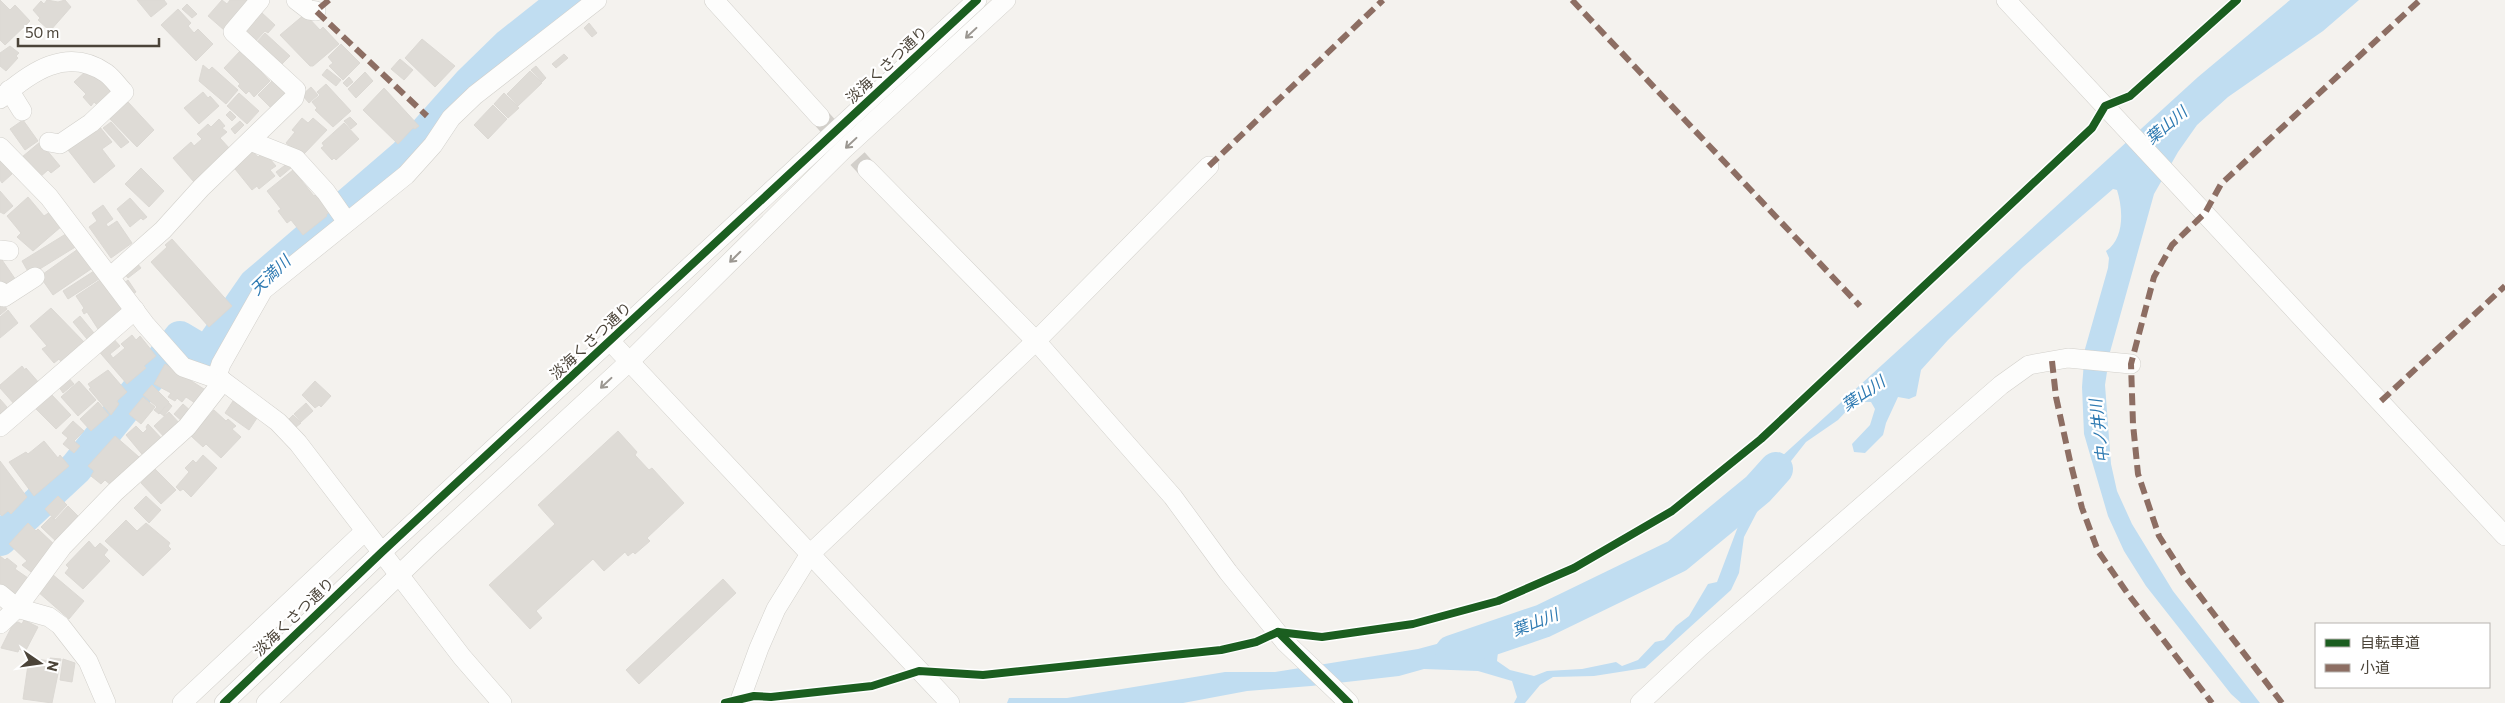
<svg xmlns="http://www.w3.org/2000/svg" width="2505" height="703" font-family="Commissioner,'Noto Sans JP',sans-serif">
<rect width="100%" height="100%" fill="#f4f2ee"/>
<path fill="#c0ddf1" d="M2290 0H2359L2323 31 2228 97 2197 125 2178 152 2154 194 2110 352 2105 385 2111 464 2117 491 2132 524 2173 591 2260 703H2241L2231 694 2146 586 2124 551 2108 516 2084 434 2082 387 2085 349 2108 268 2109 258 2106 251C2125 238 2123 209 2117 190L2113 189 2023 267 1948 340 1921 370 1916 396 1909 399 1898 397 1886 423 1883 435 1865 453 1854 452 1852 444 1870 425 1875 409 1871 402H1855L1838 420 1806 442 1769 489 1744 537 1739 573 1731 590 1645 668 1594 676 1553 677 1540 685 1525 703H1514L1517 697 1512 681 1478 671 1424 669 1399 676 1311 686 1247 691 1183 703H1007L1009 698H1067L1225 672H1275L1418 649 1485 631 1498 652 1497 661 1510 670 1534 676 1547 671 1582 669 1616 662 1622 666 1638 660 1655 642 1664 640 1676 626 1689 616 1708 584 1717 582 1745 508 1747 488 2198 77Z"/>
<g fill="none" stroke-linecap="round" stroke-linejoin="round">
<g stroke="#c0ddf1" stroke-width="34">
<polyline points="0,539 76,468 180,338 207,354 255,285 405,156 469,84 509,45 566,0"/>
<polyline points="1456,653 1452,652 1543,621 1677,556 1758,489 1776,469"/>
</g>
</g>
<g fill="#dedbd6" stroke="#dcd9d4">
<polygon points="0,0 10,10 15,5 30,21 5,45 0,40"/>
<polygon points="47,0 58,2 65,0 71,7 50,31 38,20 40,18 33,10 41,1 44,4"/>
<polygon points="137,0 164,0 167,4 151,17"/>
<polygon points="222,0 227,4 230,0 250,0 224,30 208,16"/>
<polygon points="187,4 197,14 192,18 182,9"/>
<polygon points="178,9 191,23 188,26 194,33 198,29 213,44 196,61 161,25"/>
<polygon points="261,12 275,25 268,33 265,31 253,44 242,34"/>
<polygon points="305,14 320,30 323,27 339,44 313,66 310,66 280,35"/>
<polygon points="589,23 597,33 592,37 584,28"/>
<polygon points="265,33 290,56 278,68 254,45"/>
<polygon points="422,39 455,66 435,87 405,58"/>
<polygon points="341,44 360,63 343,80 329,66 333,63 328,57"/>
<polygon points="10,46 19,53 16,56 18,58 6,71 0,66 0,53"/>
<polygon points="241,50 263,70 261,72 270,81 254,97 249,91 246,94 238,86 240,84 224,68"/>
<polygon points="564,54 568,58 556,68 552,64"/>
<polygon points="400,59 413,70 404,80 391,69"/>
<polygon points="203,65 209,70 212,67 238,90 226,104 199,81"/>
<polygon points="536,66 546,78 542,82 531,70"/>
<polygon points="327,69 341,80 336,86 322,75"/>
<polygon points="87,70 93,73 112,92 98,106 94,102 91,106 83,97 86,94 74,82"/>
<polygon points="530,71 542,83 518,106 507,94"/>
<polygon points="365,72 373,81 356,98 348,89"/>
<polygon points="349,77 353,82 347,87 343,83"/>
<polygon points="272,81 287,96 273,110 258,95"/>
<polygon points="326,84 351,111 333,127 315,110 317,108 312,102 320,95 317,92"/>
<polygon points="311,87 318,95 309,103 302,95"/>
<polygon points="384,88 419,126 415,129 413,128 398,144 363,110"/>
<polygon points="203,92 208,98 210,96 219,106 199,124 184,108"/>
<polygon points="239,93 259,111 247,124 227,106"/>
<polygon points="504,93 519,108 508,118 494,104"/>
<polygon points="128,102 154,130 137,147 110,119"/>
<polygon points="493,105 507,119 488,139 474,125"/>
<polygon points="230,111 236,117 232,121 226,115"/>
<polygon points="350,117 357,124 351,129 344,121"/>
<polygon points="302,118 308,123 313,118 327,130 302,156 286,143 295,132 292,130"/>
<polygon points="219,119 225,126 222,128 227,132 220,138 230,149 194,182 173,158 191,142 194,146 202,139 197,134 208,124 211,127"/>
<polygon points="23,120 38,141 25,150 10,129"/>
<polygon points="240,121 244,125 235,134 231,129"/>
<polygon points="111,122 129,142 121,148 103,128"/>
<polygon points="344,123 359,139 336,160 334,158 332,160 321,148 324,146 322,143"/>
<polygon points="99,126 112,142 102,149 115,166 94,183 68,150"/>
<polygon points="40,142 60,166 51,173 48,170 40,177 22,157"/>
<polygon points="250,148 258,157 264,152 276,166 270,170 275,176 259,189 257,186 252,190 231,164"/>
<polygon points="0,160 12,174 2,183 0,180"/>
<polygon points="288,163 292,167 280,177 276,172"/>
<polygon points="141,168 164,191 149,207 125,184"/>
<polygon points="293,170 314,196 318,192 332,210 326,215 327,216 303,235 291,220 287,223 278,211 281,209 267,191"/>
<polygon points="0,191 13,206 4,214 0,212"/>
<polygon points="28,197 44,216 50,212 62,226 33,251 17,237 21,233 7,216"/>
<polygon points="130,198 147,217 143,220 141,218 130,227 117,209"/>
<polygon points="103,205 113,219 106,224 108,227 117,221 132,243 111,258 89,227 97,221 92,213"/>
<polygon points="69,232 77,246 30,275 22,261"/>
<polygon points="172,239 232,306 209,327 151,262 167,247 165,245"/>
<polygon points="78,249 94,267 53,295 41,278 44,276 43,274"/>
<polygon points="0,257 18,283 4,289 0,284"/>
<polygon points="137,263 141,268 128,278 124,273"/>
<polygon points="94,271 99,279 68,299 63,291"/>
<polygon points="100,280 107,290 110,288 125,311 98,329 87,312 84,314 82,310 84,308 76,296"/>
<polygon points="128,280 136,292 131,295 124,283"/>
<polygon points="0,299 7,309 0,315"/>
<polygon points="51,308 86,344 63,364 59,359 54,363 42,349 47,346 30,326"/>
<polygon points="8,310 18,323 0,338 0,317"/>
<polygon points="80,316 94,333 87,339 73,322"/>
<polygon points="132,335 136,340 140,336 156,356 144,366 146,368 127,384 96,348 111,336 120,346 110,354 113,358 125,348 121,344"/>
<polygon points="165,364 207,391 198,405 186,397 182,402 177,398 175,401 168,397 171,393 154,384"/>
<polygon points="22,366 25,370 26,368 40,384 15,405 0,388 0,385"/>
<polygon points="108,370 127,392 117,401 119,404 111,415 89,389 91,388 88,384"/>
<polygon points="67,376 74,384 63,393 57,384"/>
<polygon points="79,381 96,400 78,416 61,397"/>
<polygon points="315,381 331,396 321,407 319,405 315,408 302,395"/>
<polygon points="152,385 169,402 159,414 154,410 157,407 143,395"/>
<polygon points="50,393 71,415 56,429 35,408"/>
<polygon points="143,397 155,407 141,424 129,414"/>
<polygon points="0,399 7,407 0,414"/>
<polygon points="233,401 257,418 249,430 225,413"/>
<polygon points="98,402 109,415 91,431 80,419"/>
<polygon points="169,403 172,406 164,416 160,413"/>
<polygon points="306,403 313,411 301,422 294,414"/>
<polygon points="183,404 193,413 184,423 174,414"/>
<polygon points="214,410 226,421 228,419 236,426 232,429 241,437 221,458 206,444 203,447 191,436"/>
<polygon points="169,412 182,426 167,440 154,426"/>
<polygon points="293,415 301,423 296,427 289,419"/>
<polygon points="73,421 84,431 74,441 80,446 74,453 63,444 68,438 62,433"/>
<polygon points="148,424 165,442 146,459 126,435 136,426 143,433 147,429 146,427"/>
<polygon points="618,431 637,452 635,455 649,470 652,468 684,503 647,538 650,541 635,554 633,552 628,556 625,552 604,571 593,559 536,611 542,618 530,629 489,585 555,524 538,505"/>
<polygon points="115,436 139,457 113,487 105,480 101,484 91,476 94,471 88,466"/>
<polygon points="44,441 58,458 60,455 69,466 34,496 9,462 26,452 28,454"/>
<polygon points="203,455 217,468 191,497 183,489 180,491 176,487 189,472 185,468 193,460 196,463"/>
<polygon points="0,461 27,497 11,514 8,511 2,516 0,514"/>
<polygon points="155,469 176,490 161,504 141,483"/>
<polygon points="58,496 67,505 54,519 45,509"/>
<polygon points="146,496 161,510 149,523 134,508"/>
<polygon points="68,506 82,520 60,545 41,527 51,517 55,520"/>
<polygon points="126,520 137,531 146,523 170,543 168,546 171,549 143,576 105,541"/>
<polygon points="28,523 36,531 38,529 58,548 49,553 31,572 22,565 27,561 9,544"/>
<polygon points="89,541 95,548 100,543 108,550 104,555 110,561 83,589 65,573 69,568 66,565"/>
<polygon points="0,556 5,560 7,558 17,566 15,569 28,578 15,595 0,584"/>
<polygon points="52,574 84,601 69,619 37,591"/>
<polygon points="723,579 736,593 639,684 626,670"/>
<polygon points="24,620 38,627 25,652 19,649 18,652 1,648 13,624 18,622 22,624"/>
<polygon points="29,658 50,661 50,658 61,659 52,703 23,699"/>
<polygon points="63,659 75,663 72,682 60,680"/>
</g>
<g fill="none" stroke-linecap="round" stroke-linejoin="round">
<polyline stroke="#d2cfca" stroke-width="19" stroke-dasharray="19 9" stroke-linecap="butt" points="820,117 867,169"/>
<g stroke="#d2d0cb" stroke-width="20">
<g id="minor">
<polyline points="296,0 309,10 316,11"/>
<polyline points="714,0 820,117"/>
<polyline points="2006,0 2505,536"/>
<polyline points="9,90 22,111"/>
<path d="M0 99C30 72 67 46 106 73 113 78 118 86 124 92L91 123 60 144 49 142"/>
<polyline points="250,141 296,159 326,192 347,222"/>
<polyline points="0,147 49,197 145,324 183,367 223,381 278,422 298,443 462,657 502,703"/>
<polyline points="867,169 1036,341 1173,497 1228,572 1285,642 1349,703"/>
<polyline points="0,250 9,251"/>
<polyline points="110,277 163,230 201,188 294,98 296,90 233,32 260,0"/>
<polyline points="0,291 4,297 35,277"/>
<polyline points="610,341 950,703"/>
<polyline points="216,379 221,364 263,290 406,175 433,145 451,118 475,95 597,0"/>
<polyline points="0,427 135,310"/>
<polyline points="0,594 17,608 49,617 60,625 88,661 106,703"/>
<polyline points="0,624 17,608 62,547 115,492 187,427 223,381"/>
<polyline points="182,703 365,531"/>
<polyline points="224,703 382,552 977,0"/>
<polyline points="266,703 427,548 630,361 843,150 1006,0"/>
<polyline points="739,703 759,648 776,609 810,554 1036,341 1209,166"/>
<polyline points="1640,703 1700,647 2001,385 2029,365 2068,358 2131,364"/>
</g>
</g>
<use href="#minor" stroke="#fdfdfc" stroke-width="19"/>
<g stroke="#8d6e63" stroke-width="6" stroke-dasharray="12 6" stroke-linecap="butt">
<polyline points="329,0 316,11 427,116"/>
<polyline points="1572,0 1860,306"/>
<polyline points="1209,166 1383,0"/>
<polyline points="2052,361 2056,397 2070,461 2082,508 2098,551 2128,594 2212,703"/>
<polyline points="2381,401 2505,286"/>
<polyline points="2282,703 2184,575 2159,536 2138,474 2133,424 2131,364 2154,277 2172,245 2205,213 2221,184 2420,0"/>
</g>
<g stroke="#fff" stroke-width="11">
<g id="cycleway">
<polyline points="1278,632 1349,703"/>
<polyline points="224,703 382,552 977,0"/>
<polyline points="725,703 754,696 771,697 872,686 919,671 983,675 1221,650 1256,642 1278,632 1322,637 1413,624 1498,601 1574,568 1672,511 1761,439 2092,128 2105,106 2130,96 2237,0"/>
</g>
</g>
<use href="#cycleway" stroke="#1b5e20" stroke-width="8"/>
</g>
<defs><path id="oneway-shaft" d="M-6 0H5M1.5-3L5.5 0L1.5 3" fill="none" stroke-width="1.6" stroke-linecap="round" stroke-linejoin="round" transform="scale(1.25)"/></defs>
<g stroke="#9b9791">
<use href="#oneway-shaft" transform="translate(971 33) rotate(137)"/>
<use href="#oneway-shaft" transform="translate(851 143) rotate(137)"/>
<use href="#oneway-shaft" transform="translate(735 257) rotate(135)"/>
<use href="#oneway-shaft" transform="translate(606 383) rotate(137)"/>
</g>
<g text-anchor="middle" stroke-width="4.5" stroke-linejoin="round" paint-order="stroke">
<g font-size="15" fill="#4b4439" stroke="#fff">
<text transform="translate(887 65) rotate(-43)" y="5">淡海くさつ通り</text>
<text transform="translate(591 341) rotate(-43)" y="5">淡海くさつ通り</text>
<text transform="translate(294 617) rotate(-44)" y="5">淡海くさつ通り</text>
</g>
<g font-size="16" font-style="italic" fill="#2e7ab2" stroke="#fff">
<text transform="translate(2166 125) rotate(-40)" y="6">葉山川</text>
<text transform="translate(270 275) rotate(-44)" y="6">天満川</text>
<text transform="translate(1863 393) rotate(-34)" y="6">葉山川</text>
<text transform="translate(2099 431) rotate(-97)" y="6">中ノ井川</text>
<text transform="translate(1535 622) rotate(-21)" y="6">葉山川</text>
</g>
</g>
<rect x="2315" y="623" width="175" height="65" fill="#ffffff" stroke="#b7b4b0"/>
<rect x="2325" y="639" width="25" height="8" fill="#1b5e20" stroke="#b7b4b0"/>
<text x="2360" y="648" font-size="15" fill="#4b4439">自転車道</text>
<rect x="2325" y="664" width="25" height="8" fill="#8d6e63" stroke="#b7b4b0"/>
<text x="2360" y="673" font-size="15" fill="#4b4439">小道</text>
<g transform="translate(40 663) rotate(103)" stroke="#ffffff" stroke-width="4" paint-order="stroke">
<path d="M0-4L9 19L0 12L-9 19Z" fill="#4b4439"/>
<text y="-8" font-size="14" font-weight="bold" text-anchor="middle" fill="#4b4439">N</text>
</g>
<path d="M18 38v8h141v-8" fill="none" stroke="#4b4439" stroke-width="2.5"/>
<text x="25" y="38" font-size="15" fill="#4b4439" stroke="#ffffff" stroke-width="4" paint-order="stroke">50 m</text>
</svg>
